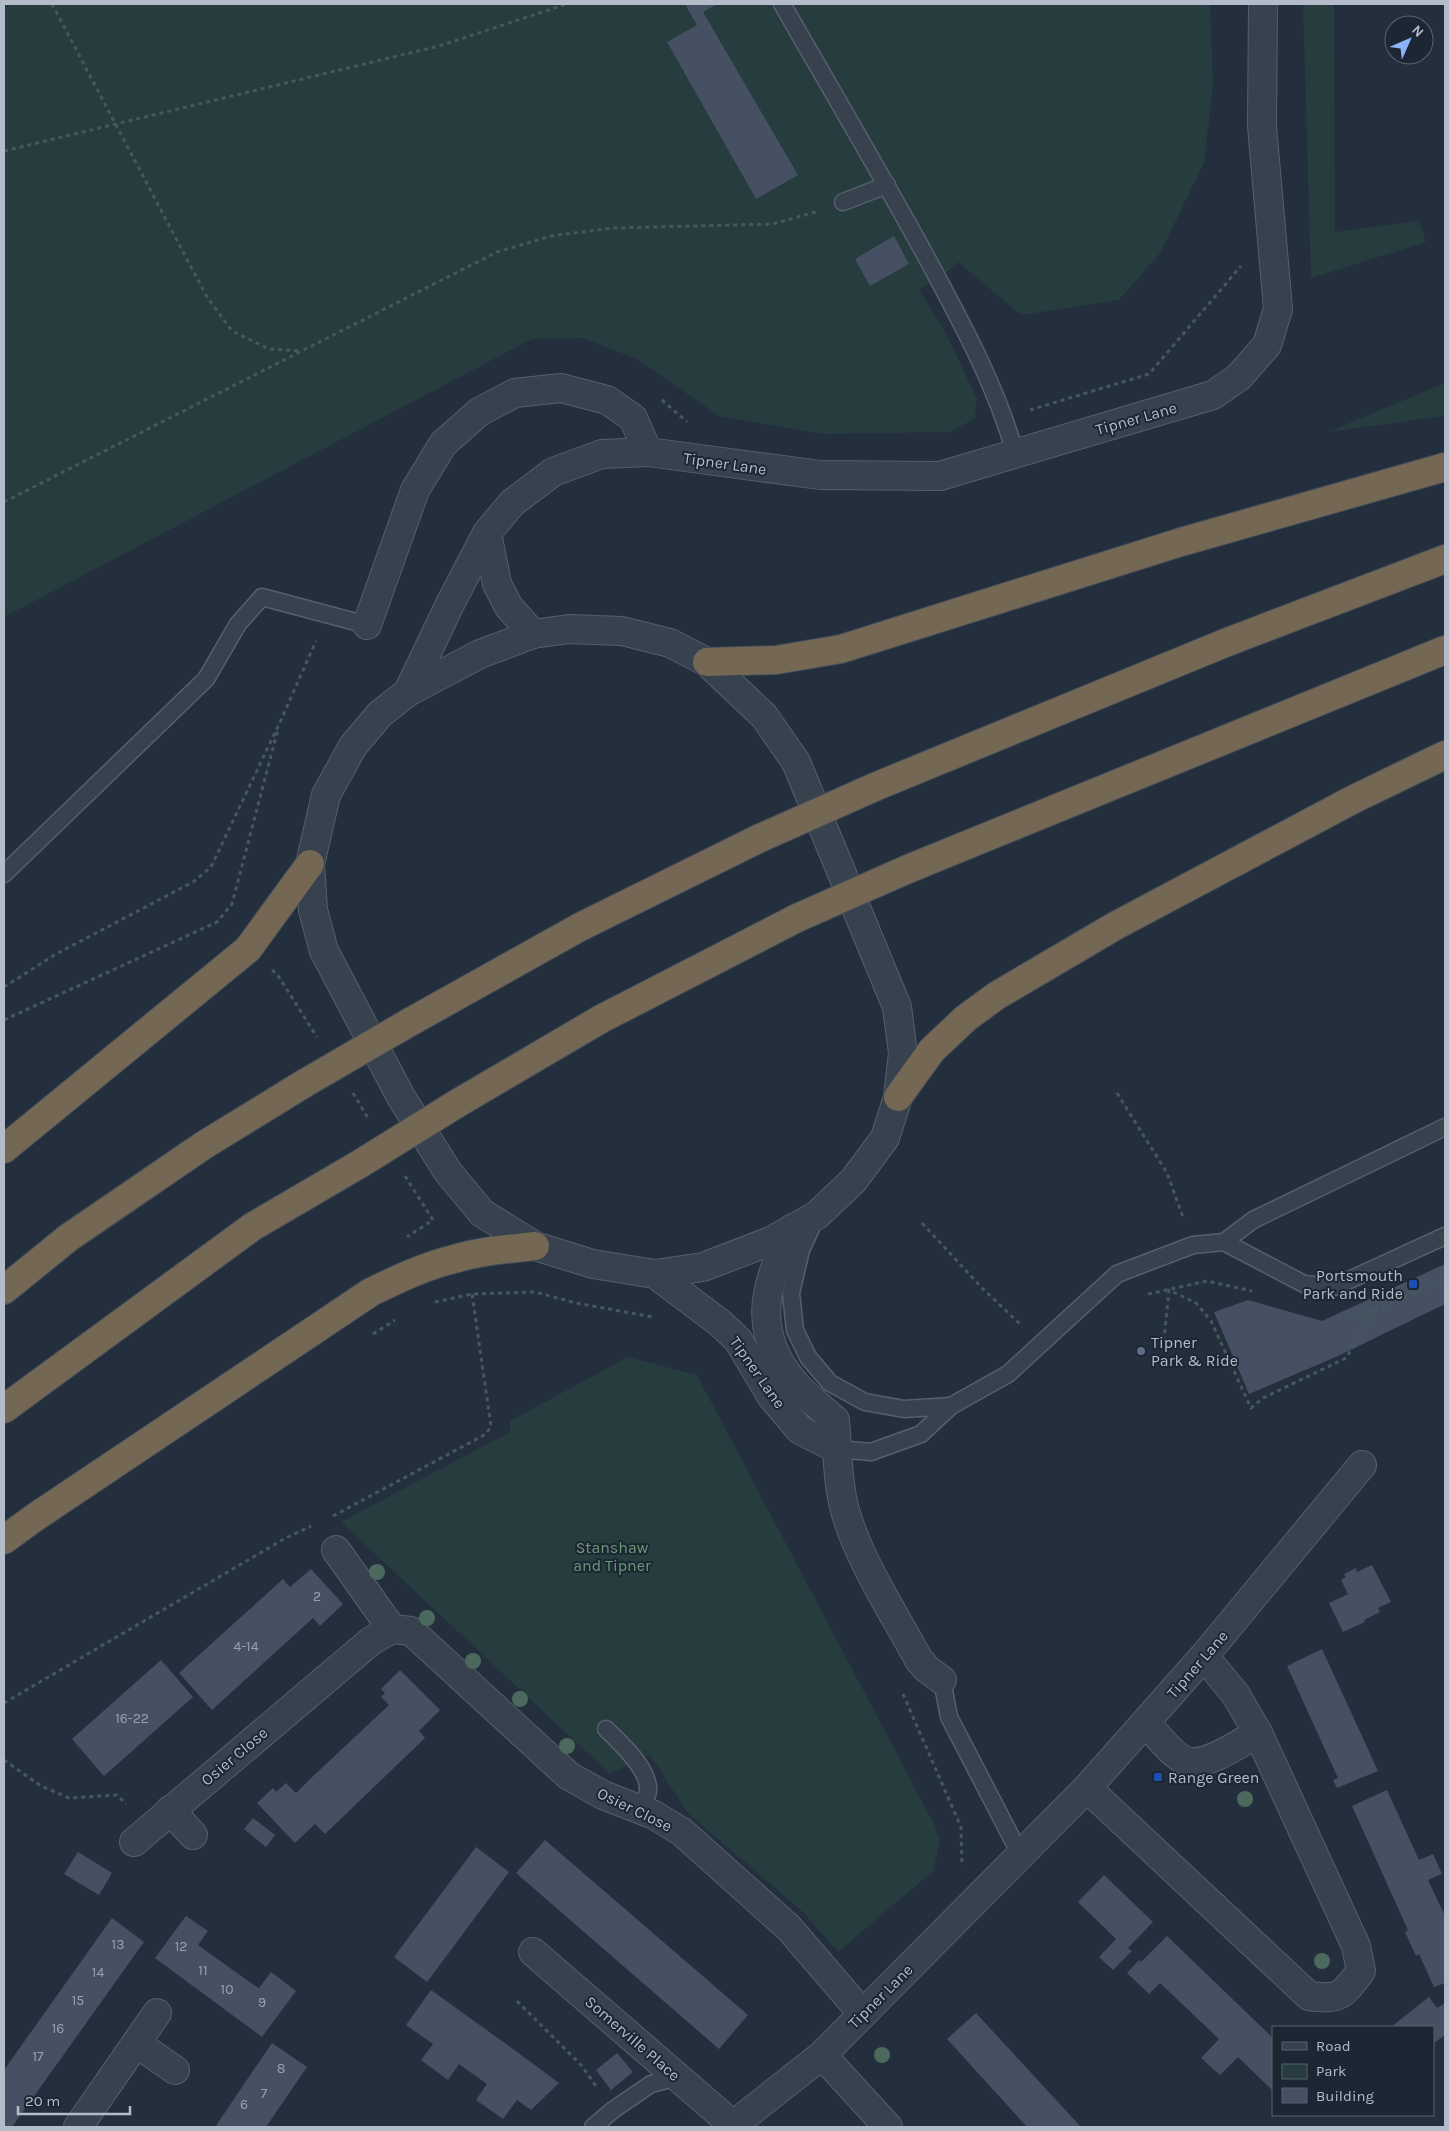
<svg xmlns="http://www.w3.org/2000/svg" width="1449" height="2131" font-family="Karla,sans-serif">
<rect width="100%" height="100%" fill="#242f3e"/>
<g fill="#263c3f">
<polygon points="4,4 1210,4 1213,86 1204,163 1160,253 1119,300 1021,315 958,262 946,273 919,290 944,329 977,399 975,418 951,432 823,434 719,416 637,359 583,338 532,339 4,617"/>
<polygon points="1303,4 1334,4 1335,232 1419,221 1426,242 1311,278"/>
<polygon points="1445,383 1445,416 1328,432"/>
<polygon points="628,1357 697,1375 935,1826 940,1842 933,1871 838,1952 804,1913 688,1813 650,1755 610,1774 341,1522 510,1432 510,1421"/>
</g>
<g fill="#455162">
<polygon points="685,4 717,4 703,12 798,175 756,199 667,42 697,25"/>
<polygon points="894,236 909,264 870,286 855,259"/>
<polygon points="1445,1264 1445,1304 1338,1356 1249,1394 1214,1312 1248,1300 1322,1321"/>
<polygon points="1372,1565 1391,1602 1378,1608 1380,1612 1364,1620 1365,1622 1343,1632 1329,1603 1348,1594 1341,1580 1346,1577 1344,1574 1356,1568 1357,1572"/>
<polygon points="311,1569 343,1604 320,1626 313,1618 212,1710 179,1673 283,1579 290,1587"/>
<polygon points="1322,1649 1378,1771 1337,1788 1333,1780 1338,1778 1287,1666"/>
<polygon points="161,1660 193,1697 104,1776 72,1739"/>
<polygon points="400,1670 440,1710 419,1731 425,1738 325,1834 315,1824 295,1843 257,1803 273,1788 276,1792 286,1783 296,1793 309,1780 389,1705 381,1697 385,1693 381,1689"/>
<polygon points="1387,1790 1419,1860 1433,1854 1442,1874 1428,1880 1444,1914 1445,1913 1445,1983 1434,1987 1419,1954 1416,1956 1405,1932 1408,1930 1407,1928 1352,1806"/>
<polygon points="253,1818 275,1835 266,1847 244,1829"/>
<polygon points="545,1840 748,2015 719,2049 516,1873"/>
<polygon points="476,1847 509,1872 427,1982 394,1957"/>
<polygon points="78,1852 112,1873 99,1895 64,1874"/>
<polygon points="1104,1875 1153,1922 1128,1948 1132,1951 1113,1970 1099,1957 1116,1939 1078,1902"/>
<polygon points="186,1916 208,1931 198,1945 251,1983 259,1988 271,1972 296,1991 262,2037 155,1958"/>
<polygon points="112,1918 144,1942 12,2127 4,2127 4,2070"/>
<polygon points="1167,1936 1273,2038 1273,2091 1238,2057 1220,2075 1201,2058 1219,2039 1160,1983 1149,1994 1127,1973 1139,1960 1141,1962"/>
<polygon points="431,1990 513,2049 559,2083 531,2110 517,2100 503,2119 476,2100 487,2084 459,2064 448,2080 421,2060 433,2044 406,2025"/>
<polygon points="1429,1997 1437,2008 1445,2003 1445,2035 1433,2044 1433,2027 1391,2027"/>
<polygon points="976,2013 1081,2127 1027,2127 947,2039"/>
<polygon points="272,2043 307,2067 266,2127 215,2127"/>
<polygon points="617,2053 633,2072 611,2090 596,2070"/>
</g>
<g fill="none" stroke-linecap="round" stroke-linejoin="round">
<g stroke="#565f6c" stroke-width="19">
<g id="service">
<path d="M782 4C831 89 881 174 928 260 961 322 996 385 1015 453"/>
<polyline points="843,202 887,185"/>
<polyline points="4,874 206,679 238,624 262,597 367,625"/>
<polyline points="816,1217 801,1250 791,1293 795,1330 808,1357 830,1383 865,1402 904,1409 951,1406"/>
<polyline points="1224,1242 1304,1284 1334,1287 1445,1236"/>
<polyline points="837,1449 871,1452 921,1434 951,1406 1008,1374 1117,1274 1193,1245 1224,1242 1253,1220 1445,1127"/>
<polyline points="942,1680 949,1717 1020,1854"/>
<path d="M606 1729C620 1742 650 1770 648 1791 647 1797 643 1804 641 1809"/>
<polyline points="593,2127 613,2110 651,2084 678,2077"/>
</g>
</g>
<g stroke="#565f6c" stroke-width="30">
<g id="minor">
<polyline points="487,533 497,584 509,607 533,634"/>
<polyline points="367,625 415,490 443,444 479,412 515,393 561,388 607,400 633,418 648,452"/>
<polygon points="569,629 622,631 670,643 707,662 764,716 796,762 897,1007 903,1053 898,1097 885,1138 853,1181 817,1215 771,1241 703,1267 655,1274 593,1264 535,1246 482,1213 448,1172 401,1097 324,951 313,910 310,864 326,795 353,746 380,714 408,692 480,654 533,634"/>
<polyline points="408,692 450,604 487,533 512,503 553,472 602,454 648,452 820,475 940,476 1213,395 1239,377 1267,345 1278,309 1262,126 1263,4"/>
<path d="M793 1228C763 1285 750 1334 798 1387 809 1399 823 1409 835 1420 838 1454 837 1491 849 1523 864 1568 896 1617 919 1660L927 1669 942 1680"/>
<polyline points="655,1274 720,1323 738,1340 772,1397 800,1430 837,1449"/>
<polyline points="336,1550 392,1629"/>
<path d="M1146 1723C1156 1733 1175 1760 1190 1762 1210 1765 1241 1742 1258 1733"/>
<path d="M1087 1788 1309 1996C1340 2000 1342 1996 1361 1971L1356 1946 1258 1733 1236 1695 1204 1656"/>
<polyline points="170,1810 193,1835"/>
<polyline points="134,1842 371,1641 392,1629 411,1631 569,1776 603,1795 654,1815 682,1832 789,1928 862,2013"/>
<polyline points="533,1952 733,2125"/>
<polyline points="136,2043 175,2070"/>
<polyline points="822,2055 888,2127"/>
<polyline points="78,2127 157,2013"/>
<polyline points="731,2127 822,2055 1087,1788 1204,1656 1362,1465"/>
</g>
</g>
<g stroke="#434c59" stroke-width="30">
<g id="motorway">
<polyline points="707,662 776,660 841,649 1181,542 1445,467"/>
<polyline points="877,786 1225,643 1445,559"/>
<polyline points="908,869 1445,650"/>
<polyline points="410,1022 580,927 758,839"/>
<polyline points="898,1097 932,1050 966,1018 996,996 1115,926 1354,799 1445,755"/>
<polyline points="458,1103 601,1019 797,918"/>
<polyline points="4,1149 248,949 310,864"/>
<polyline points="4,1290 68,1238 204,1145 305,1083"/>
<polyline points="4,1409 252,1227 358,1165"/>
<path d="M4 1540 34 1518 371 1292C398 1279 425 1266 454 1259 480 1251 508 1249 535 1246"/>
</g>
</g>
<g stroke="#44595c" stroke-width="3" stroke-dasharray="4 4" stroke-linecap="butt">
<polyline points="52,4 207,297 232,331 269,349 302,351"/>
<polyline points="4,151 439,46 567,4"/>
<polyline points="662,400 687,422"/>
<polyline points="1030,410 1149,374 1241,266"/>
<polyline points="4,502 497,252 551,236 613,228 773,224 819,211"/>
<polyline points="272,970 277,974 317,1037"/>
<polyline points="4,987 56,954 193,882 211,867 281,720 316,641"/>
<polyline points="4,1020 217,922 232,904 278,729"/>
<polyline points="353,1093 369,1120"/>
<polyline points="1117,1093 1167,1173 1184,1220"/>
<polyline points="405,1176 433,1220 407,1237"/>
<polyline points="922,1223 982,1288 1021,1325"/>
<polyline points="1148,1294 1207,1281 1252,1291"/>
<polyline points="435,1302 472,1294 535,1292 576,1303 653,1317"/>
<polyline points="1336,1316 1349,1318 1377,1309 1445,1279"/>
<polyline points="373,1334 395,1320"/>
<polyline points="1163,1349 1169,1290 1196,1303 1211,1321 1251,1408 1263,1398 1346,1358 1376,1309"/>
<polyline points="333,1516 486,1434 491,1426 472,1294"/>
<polyline points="903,1694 961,1827 962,1866"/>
<polyline points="4,1703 284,1539 311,1526"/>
<polyline points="4,1760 41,1786 69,1798 117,1795 126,1804"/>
<polyline points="517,2001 582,2066 598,2089"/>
</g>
<use href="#service" stroke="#38414e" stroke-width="16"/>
<use href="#minor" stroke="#38414e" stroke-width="28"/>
<use href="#motorway" stroke="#746855" stroke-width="28"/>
<g stroke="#434c59" stroke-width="30" stroke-linecap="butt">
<g id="motorway-bridge">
<polyline points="758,839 877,786"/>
<polyline points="797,918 908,869"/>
<polyline points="305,1083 410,1022"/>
<polyline points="358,1165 458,1103"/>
</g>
</g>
<use href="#motorway-bridge" stroke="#746855" stroke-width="28"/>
</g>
<g fill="#4b6a5d">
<circle cx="377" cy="1572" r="8"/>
<circle cx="427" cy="1618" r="8"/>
<circle cx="473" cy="1661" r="8"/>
<circle cx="520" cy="1699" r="8"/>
<circle cx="567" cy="1746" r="8"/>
<circle cx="1245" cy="1799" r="8"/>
<circle cx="1322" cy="1961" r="8"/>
<circle cx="882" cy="2055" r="8"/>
</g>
<g fill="#1a4fb4" stroke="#1d2633" stroke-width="2">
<rect x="1408" y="1279" width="10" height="10" rx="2.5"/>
<rect x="1153" y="1772" width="10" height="10" rx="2.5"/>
</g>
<circle fill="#5c6f8a" stroke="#1d2633" stroke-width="2" cx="1141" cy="1351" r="5"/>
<g text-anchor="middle" stroke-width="4" stroke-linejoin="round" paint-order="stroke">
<g font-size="14" fill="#98a1af">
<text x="317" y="1601">2</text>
<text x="246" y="1651">4-14</text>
<text x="132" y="1723">16-22</text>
<text x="118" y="1949">13</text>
<text x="181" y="1951">12</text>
<text x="203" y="1975">11</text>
<text x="98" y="1977">14</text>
<text x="227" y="1994">10</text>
<text x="78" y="2005">15</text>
<text x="262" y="2007">9</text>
<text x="58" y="2033">16</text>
<text x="38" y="2061">17</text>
<text x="281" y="2073">8</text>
<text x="264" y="2098">7</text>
<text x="244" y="2109">6</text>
</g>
<g font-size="16" fill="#b4bcc9" stroke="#1d2633">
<text transform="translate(1136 418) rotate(-16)" y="6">Tipner Lane</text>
<text transform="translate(725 463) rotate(8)" y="6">Tipner Lane</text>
<text transform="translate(758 1372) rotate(55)" y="6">Tipner Lane</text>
<text transform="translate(1197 1664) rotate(-49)" y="6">Tipner Lane</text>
<text transform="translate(234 1756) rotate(-40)" y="6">Osier Close</text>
<text transform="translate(635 1809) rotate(26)" y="6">Osier Close</text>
<text transform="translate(880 1996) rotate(-45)" y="6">Tipner Lane</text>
<text transform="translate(633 2038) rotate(41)" y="6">Somerville Place</text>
</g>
<g font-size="16" fill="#b4bcc9" stroke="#1d2633" text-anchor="start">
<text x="1403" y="1281" text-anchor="end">Portsmouth<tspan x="1403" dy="18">Park and Ride</tspan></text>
<text x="1151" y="1348">Tipner<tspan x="1151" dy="18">Park &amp; Ride</tspan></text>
<text x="1168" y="1783">Range Green</text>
</g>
<g font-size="16" fill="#6b9a76" stroke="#1d2633">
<text x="612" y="1553">Stanshaw<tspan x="612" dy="18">and Tipner</tspan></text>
</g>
</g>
<rect width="1449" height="2131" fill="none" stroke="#b4bcc9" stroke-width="10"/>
<rect x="1272" y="2026" width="162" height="90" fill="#1d2633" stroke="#59626f"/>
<rect x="1282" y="2042" width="25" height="8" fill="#38414e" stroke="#59626f"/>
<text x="1316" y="2051" font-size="15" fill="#b4bcc9">Road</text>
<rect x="1282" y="2064" width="25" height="15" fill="#263c3f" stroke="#59626f"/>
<text x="1316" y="2076" font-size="15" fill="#b4bcc9">Park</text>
<rect x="1282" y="2088" width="25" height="15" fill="#455162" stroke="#59626f"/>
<text x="1316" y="2101" font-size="15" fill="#b4bcc9">Building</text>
<g transform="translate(1409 40) rotate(45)"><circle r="24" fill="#1d2633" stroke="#59626f"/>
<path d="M0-4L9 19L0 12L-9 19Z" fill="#8ab4f8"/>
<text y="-8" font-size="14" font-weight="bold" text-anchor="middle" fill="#b4bcc9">N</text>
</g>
<path d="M18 2106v8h112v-8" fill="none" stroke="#b4bcc9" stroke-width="2.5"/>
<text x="25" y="2106" font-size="15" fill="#b4bcc9" stroke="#1d2633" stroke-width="4" paint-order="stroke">20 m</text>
</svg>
